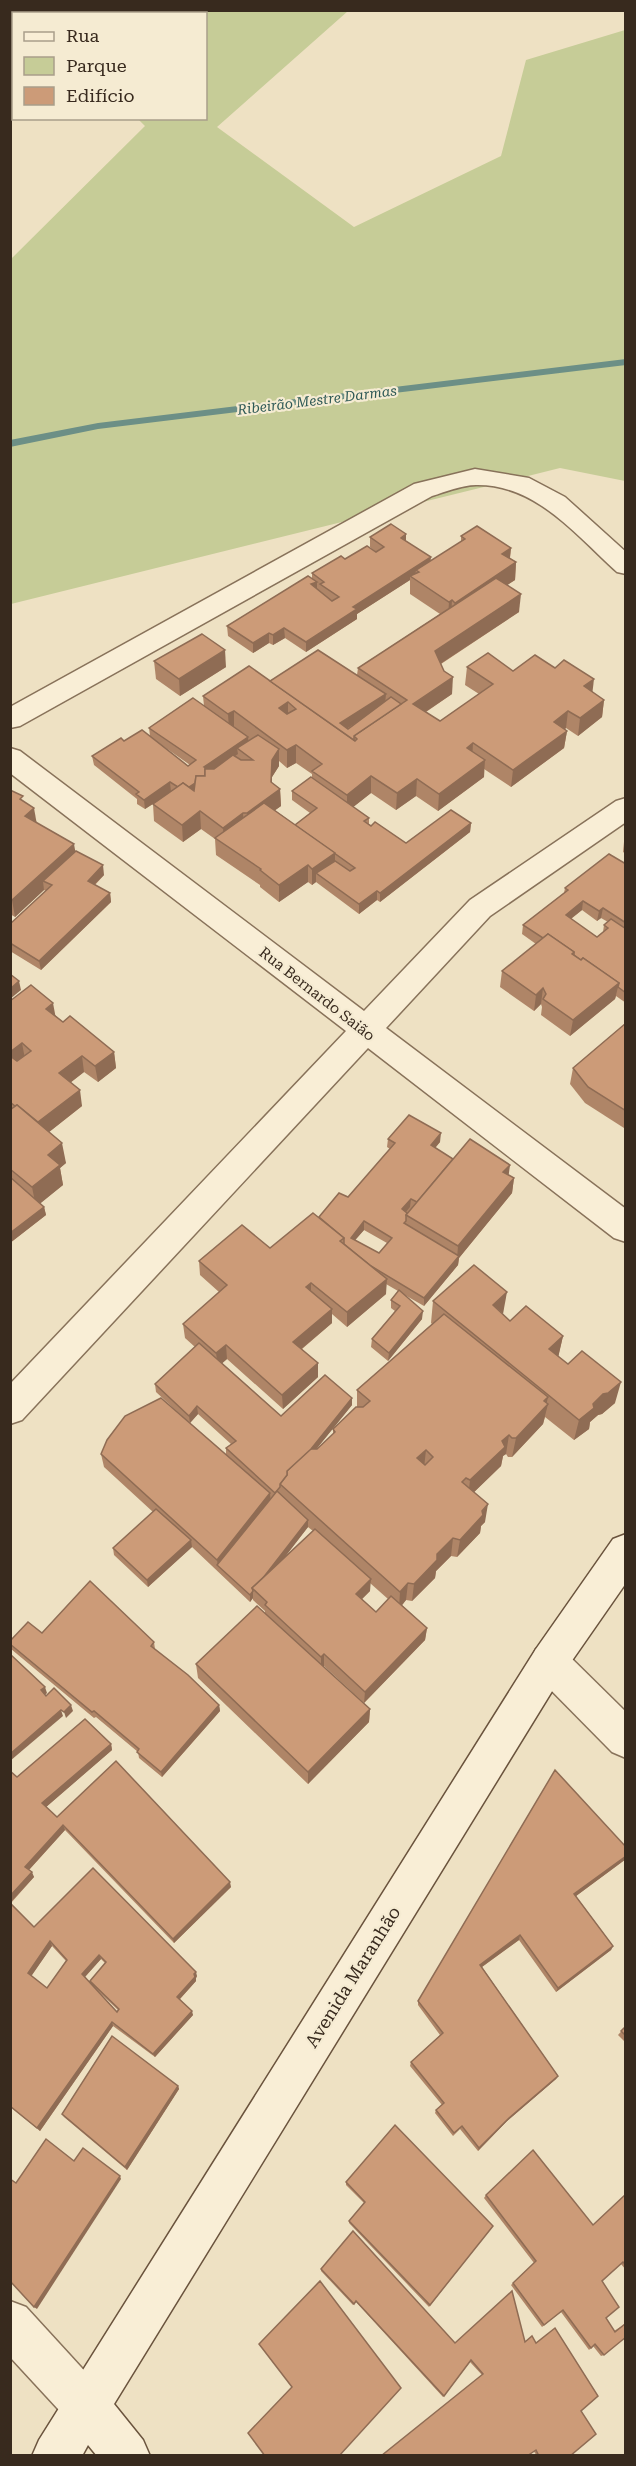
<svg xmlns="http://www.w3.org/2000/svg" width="636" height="2466" font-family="'Roboto Serif',serif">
<rect width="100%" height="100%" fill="#eee1c3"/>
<polygon fill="#c6cc97" points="27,11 348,11 217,127 354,227 501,156 526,60 625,30 625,481 560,468 11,604 11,259 145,126 138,119 206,118 206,14 30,14"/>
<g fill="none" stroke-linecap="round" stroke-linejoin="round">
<polygon fill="#6c8f86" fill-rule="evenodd" points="626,359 626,365 98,429 10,447 10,440 98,423"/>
<g stroke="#88725a" stroke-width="3">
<g id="street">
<path d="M475 469 529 478 565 497 626 552V574L617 572C576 535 536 484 476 485 462 485 445 492 432 496L20 726 10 728V707L414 484Z"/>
<polygon points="10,748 20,751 364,1011 470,900 616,801 626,798 626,822 490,916 386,1028 626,1209 626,1242 614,1238 368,1048 22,1420 10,1424 10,1384 346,1031 10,773"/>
<polygon points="549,1644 562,1649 626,1712 626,1758 612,1752 536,1675 530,1662 536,1649"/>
<polygon points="10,2301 26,2307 102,2390 109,2406 102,2422 86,2429 70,2422 10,2357"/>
</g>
</g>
<g stroke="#6a533d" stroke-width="3">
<polygon id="secondary" points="626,1534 626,1583 562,1675 114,2404 143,2440 150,2456 97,2456 88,2445 82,2456 32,2456 39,2440 536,1649 613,1539"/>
</g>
<use href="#street" fill="#f9eed6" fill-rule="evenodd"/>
<use href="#secondary" fill="#f9eed6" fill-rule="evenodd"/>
</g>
<g fill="#af8567" fill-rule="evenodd">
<rect x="10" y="60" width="4" height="26"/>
<path d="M461 536 511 548 510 558 516 562 515 580 507 585 519 612 441 664 452 694 426 712 440 721 479 694 465 685 467 667 513 671 592 692 604 700 602 717 578 736 566 728 565 729 567 731 564 748 511 787 484 769V777L438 811 416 796 396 810 371 793 353 807 369 818V824L406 843 471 823 470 832 380 902 377 900 359 914 316 882 312 885 308 882 279 902 260 887V885L216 855 215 839 201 829 183 842 154 821 153 804 145 809 137 804V799L94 765 92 756 124 741 150 736 149 728 204 706 203 696 270 681 357 675 358 668 440 614 410 594V580L357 614V619L306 652 285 638 273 645 269 643 253 653 228 636 227 626 312 578V573L345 559 376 552 370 547V537L406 541 430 561 461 542ZM163 746 190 765 188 766ZM279 761 287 768 296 763 312 774V778L292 791V800L310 813 295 825 275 810 281 806 280 789 272 783V777L279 766Z"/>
<polygon points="154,661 226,667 180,696 156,679"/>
<polygon points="10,790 23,801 37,823 75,851 104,875 95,885 110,893 111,902 41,970 10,951 10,924 46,891 44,890 15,917 10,914"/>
<polygon points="626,841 626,854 623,852 624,842"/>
<path d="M626 864V1003L616 996 615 999 570 1036 541 1015 542 1007 541 1004 534 1011 500 987 502 971 536 944 522 934 523 925 564 893 565 888ZM582 910 597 921 601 918 608 922 604 925 603 932 597 937 571 919Z"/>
<polygon points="10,1001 55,1015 63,1022 114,1052 116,1068 98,1082 84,1072 70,1083 82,1106 49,1132 66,1163 60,1168 63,1185 40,1203 44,1207 46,1215 10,1243"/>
<polygon points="626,1023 626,1128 624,1128 585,1103 570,1084 573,1068"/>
<path d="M388 1139 440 1142 435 1148 453 1159 508 1175 514 1178 512 1193 459 1258 458 1265 424 1306 403 1294 422 1319 388 1361 371 1347 372 1339 395 1311 391 1308V1300L398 1291 386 1284V1294L347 1327 332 1314V1323L302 1349 318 1377 283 1409 227 1359 222 1363 281 1416 352 1398V1405L316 1449H317L333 1434V1429L357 1407V1390L432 1324 431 1323 433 1301 503 1314 510 1321 563 1336 558 1357 615 1403 602 1414 598 1415 590 1422 589 1429 574 1440 545 1417 543 1424 512 1457H508L506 1454 503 1456 501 1466 474 1492 485 1522 481 1526 480 1533 457 1557 451 1556 436 1571 435 1578 412 1601 406 1600 402 1605 427 1628 425 1640 364 1703 324 1666H323L370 1709 369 1722 308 1784 198 1678 196 1664 265 1613V1611L253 1600V1598L250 1602 192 1547 148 1587 114 1555 113 1548 153 1512 104 1467 101 1454 184 1418 156 1392 155 1384 195 1347 185 1338 183 1324 219 1292 200 1275 199 1261 270 1248 319 1217 348 1197 390 1149 387 1147ZM364 1230 387 1243 379 1253 355 1240ZM198 1414 231 1444 226 1448V1455L190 1423ZM308 1527 313 1531 284 1558ZM370 1583 388 1599 376 1612 362 1599 370 1591Z"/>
<polygon points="42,1633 154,1642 155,1649 219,1705 220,1711 162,1777 139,1758 138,1752 96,1717 94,1718 11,1649 10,1641"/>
<path d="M111 1744 112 1750 46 1807 57 1817 231 1887 174 1943 65 1830 29 1870 34 1877 11 1903 34 1927 197 1976 196 1978V1981L180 1999 193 2015 155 2057 113 2026 40 2131 10 2107V1771L17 1777ZM52 1946 66 1961 47 1988 31 1976ZM101 1959 105 1963 90 1981 92 1985 118 2010 117 2012 85 1977Z"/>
<polygon points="626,1847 626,1859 576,1896 613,1946 611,1950 556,1992 519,1940 482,1967 558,2076 556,2079 507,2121 478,2151 460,2129 453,2136 435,2113 436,2110 442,2105 410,2066 411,2062 440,2035 418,2005 418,2001"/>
<polygon points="626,2026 626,2043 618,2035"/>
<polygon points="178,2086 179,2089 127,2170 64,2117 62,2114"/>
<polygon points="346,2182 493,2226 429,2307 349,2223 349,2221 364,2203 346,2185"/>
<polygon points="626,2194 626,2270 621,2264 602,2281 606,2318 614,2331 625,2324 604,2355 601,2356 593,2346 589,2350 561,2312 542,2327 511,2285 534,2263 484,2198 486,2195 593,2225"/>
<polygon points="321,2269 455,2343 525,2342 581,2411 570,2456 537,2456 482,2375 470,2362 443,2397 356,2302 353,2305 321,2271"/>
</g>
<g fill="#8f6c54">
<polygon points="406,534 406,544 401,538"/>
<polygon points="511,548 509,565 502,554"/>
<polygon points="431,557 430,567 419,572 416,570 415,577 410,576 410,580 357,614 357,619 306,652 306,642 353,607"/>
<polygon points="516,562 515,580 454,620 455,603"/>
<polygon points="317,582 317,591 311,584"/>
<polygon points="521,594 519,612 434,668 435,651"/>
<polygon points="452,600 451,618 448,619 449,602"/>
<polygon points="284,628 285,638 273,645 273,635"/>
<polygon points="269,633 269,643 253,653 253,643"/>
<polygon points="225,650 226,667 180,696 179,679"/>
<polygon points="453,677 452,694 412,721 413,704"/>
<polygon points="594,679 592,696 584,686"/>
<polygon points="386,694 385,704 340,733 340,723"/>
<polygon points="604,700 602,717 578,736 580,718"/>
<polygon points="288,702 288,720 279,708"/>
<polygon points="234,711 234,728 229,731 228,714"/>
<polygon points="568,711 566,728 552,740 554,722"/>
<polygon points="567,731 564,748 511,787 513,770"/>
<polygon points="248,737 249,747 237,748 238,754 205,776 204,767"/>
<polygon points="473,743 472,761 467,748"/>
<polygon points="296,745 296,763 287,768 287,750"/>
<polygon points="279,749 279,766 272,777 272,795 280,789 281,806 248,830 247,813 272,760"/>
<polygon points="485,760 484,777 438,811 439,794"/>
<polygon points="212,772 185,800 184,791"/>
<polygon points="371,776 371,793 347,812 347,795"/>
<polygon points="417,779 416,796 396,810 397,793"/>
<polygon points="170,782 171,792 145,809 144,800"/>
<polygon points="34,808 37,825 25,816"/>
<polygon points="200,811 201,829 183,842 182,825"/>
<polygon points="243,813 244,830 224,843 223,828"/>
<polygon points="471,823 470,832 380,902 380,893"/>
<polygon points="74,844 77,861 43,881 44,890 15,917 12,900"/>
<polygon points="335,853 335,870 316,873 316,882 312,885 312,869"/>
<polygon points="103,865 104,875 89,890 88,881"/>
<polygon points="308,865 308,882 279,902 279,885"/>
<polygon points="377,891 377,900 359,914 359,904"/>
<polygon points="110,893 111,902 41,970 39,961"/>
<polygon points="583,901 582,910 564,924 566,915"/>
<polygon points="603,908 601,918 597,921 599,911"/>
<polygon points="19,981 21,990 10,999 10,989"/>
<polygon points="619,983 615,999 570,1036 573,1020"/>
<polygon points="543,988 541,1004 534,1011 536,995"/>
<polygon points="53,1003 56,1019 46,1009"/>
<polygon points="22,1043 25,1059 10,1065 10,1052"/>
<polygon points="114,1052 116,1068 98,1082 95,1066"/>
<polygon points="82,1056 84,1072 62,1089 59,1073"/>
<polygon points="80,1090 82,1106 39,1140 36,1124"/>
<polygon points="441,1133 440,1142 430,1154 431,1145"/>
<polygon points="62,1143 66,1163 60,1168 63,1185 36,1207 32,1187 48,1155"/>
<polygon points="510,1165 508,1180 503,1172"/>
<polygon points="514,1178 512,1193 459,1258 458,1265 424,1306 424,1298 457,1259 458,1246"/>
<polygon points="411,1199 410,1207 401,1218 402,1209"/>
<polygon points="44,1207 46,1215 10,1243 10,1233"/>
<polygon points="364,1221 364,1230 350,1246 351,1238"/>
<polygon points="387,1279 386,1294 347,1327 347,1312"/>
<polygon points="311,1283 311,1297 306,1287"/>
<polygon points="507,1292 503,1314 493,1305"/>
<polygon points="332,1309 332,1323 293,1356 293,1342"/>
<polygon points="423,1311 422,1319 388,1361 389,1353"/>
<polygon points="563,1336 558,1358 549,1349"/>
<polygon points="226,1345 227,1359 218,1367 216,1353"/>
<polygon points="318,1363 318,1377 283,1409 282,1395"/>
<polygon points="621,1382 615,1403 602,1414 598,1415 590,1422 589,1429 574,1440 579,1420 603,1394"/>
<polygon points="548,1397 546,1406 548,1404 543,1424 512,1457 516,1438"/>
<polygon points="352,1398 352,1405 285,1488 281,1485"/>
<polygon points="197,1406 198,1414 190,1423 189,1416"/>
<polygon points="509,1435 506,1454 503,1456 501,1466 468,1498 470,1480 502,1441"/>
<polygon points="426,1450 424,1468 417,1458"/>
<polygon points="270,1493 271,1505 218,1566 217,1560"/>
<polygon points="488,1504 485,1522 481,1526 480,1533 457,1557 460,1540"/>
<polygon points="308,1520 308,1527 257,1593 254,1590"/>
<polygon points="453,1538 451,1556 436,1571 435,1578 412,1601 414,1584 437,1554"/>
<polygon points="191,1540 192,1547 148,1587 147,1580"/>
<polygon points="371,1579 370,1591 355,1606 356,1594"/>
<polygon points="408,1583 406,1600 399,1609 400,1592"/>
<polygon points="253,1591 253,1598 250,1602 250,1595"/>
<polygon points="427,1628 425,1640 364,1703 365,1692"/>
<polygon points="324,1654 324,1666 321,1668 321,1657"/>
<polygon points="45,1687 47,1693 43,1697 41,1690"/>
<polygon points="71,1705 73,1711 66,1718 64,1712"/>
<polygon points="219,1705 220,1711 162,1777 161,1772"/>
<polygon points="370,1709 369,1722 308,1784 308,1772"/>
<polygon points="61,1710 63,1716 10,1761 10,1754"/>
<polygon points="111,1744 112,1750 45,1808 42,1803"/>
<polygon points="63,1825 65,1830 27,1872 25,1867"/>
<polygon points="626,1856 626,1859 572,1899 574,1894"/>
<polygon points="32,1872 34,1877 10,1903 10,1896"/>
<polygon points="230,1882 231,1887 174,1943 173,1939"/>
<polygon points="520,1935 519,1940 479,1969 480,1965"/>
<polygon points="50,1941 52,1946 30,1978 28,1973"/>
<polygon points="613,1946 611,1950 556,1992 558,1988"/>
<polygon points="99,1955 101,1959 83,1979 82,1974"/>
<polygon points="196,1972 197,1976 196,1978 196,1981 178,2001 177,1997"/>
<polygon points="192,2011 193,2015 155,2057 153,2054"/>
<polygon points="112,2022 113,2026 40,2131 37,2128"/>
<polygon points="558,2076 556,2079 507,2121 478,2151 479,2148 509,2118"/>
<polygon points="178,2086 179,2089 127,2170 125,2167"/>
<polygon points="120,2176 121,2179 37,2309 34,2307"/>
</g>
<g fill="#cc9b78" stroke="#8f6c54" stroke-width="1.5" fill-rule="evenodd">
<rect x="10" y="60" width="4" height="16"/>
<polygon points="391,524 406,534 401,538 431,557 353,607 357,609 306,642 284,628 273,635 269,633 253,643 227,626 308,576 317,582 311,584 332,601 339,597 320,584 324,582 312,573 341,556 345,559 367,546 376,552 384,547 370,537"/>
<polygon points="477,526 511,548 502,554 516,562 455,603 452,600 449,602 410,576 419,572 416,570 465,539 461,536"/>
<path d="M496 578 521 594 435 651 444 671 453 677 413 704 440 721 493 684 467 667 488 653 513 671 535 655 555 668 564 660 594 679 584 686 604 700 580 718 568 711 554 722 567 731 513 770 473 743 467 748 485 760 439 794 417 779 397 793 371 776 347 795 312 771 322 764 296 745 287 750 234 711 228 714 203 696 249 666 355 741 357 739 354 736 407 700 358 668ZM288 702 296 709 287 714 279 708Z"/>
<polygon points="202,634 225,650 179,679 154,661"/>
<polygon points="318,650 386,694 340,723 348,729 391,697 401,704 354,736 354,740 270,681"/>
<polygon points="193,698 248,737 204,767 208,769 205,769 205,776 196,776 195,783 189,787 183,783 178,787 170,782 144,800 136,794 139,792 92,756 121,738 124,741 142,730 188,766 196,760 149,728"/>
<polygon points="258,735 279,749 272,760 271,782 280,789 247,813 243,813 223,828 200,811 182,825 153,804 183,783 194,791 196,776 205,776 205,769 214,769 233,755 241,760 253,760 237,748"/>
<polygon points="311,777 369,818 364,821 371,826 375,822 406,843 451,810 471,823 380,893 377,891 359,904 316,873 335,861 350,871 355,868 295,825 317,808 292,791"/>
<polygon points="10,790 23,796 20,799 34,808 25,816 74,844 12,900 10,899"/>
<polygon points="264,803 335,853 312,869 308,865 279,885 260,870 261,869 215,838"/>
<polygon points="76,851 103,865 88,881 110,893 39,961 10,943 10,924 52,885 43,881"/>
<polygon points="609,854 626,864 626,923 603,908 599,911 583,901 566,915 597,937 608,928 604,925 611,919 626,929 626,993 618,987 619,983 583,958 581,960 574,955 574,952 548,934 543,938 523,925 568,890 565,888"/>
<polygon points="548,934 574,952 572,954 581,960 583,958 619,983 573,1020 543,999 546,994 543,988 536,995 502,971"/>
<polygon points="10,974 19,981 10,989"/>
<polygon points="31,985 53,1003 46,1009 63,1022 70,1016 114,1052 95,1066 82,1056 59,1073 80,1090 38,1122 17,1105 15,1106 10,1102 10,1056 17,1061 31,1051 22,1043 10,1052 10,1001"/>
<polygon points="626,1023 626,1111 588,1087 573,1068"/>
<polygon points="17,1105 62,1143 48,1155 60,1165 32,1187 10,1169 10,1110"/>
<path d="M409 1115 441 1133 431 1145 453 1159 417 1202 411 1199 402 1209 407 1213 406 1215V1221L404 1223 459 1256 424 1298 371 1266 344 1244V1238L319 1217 339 1193 348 1197 395 1143 388 1139ZM364 1221 392 1238 379 1253 351 1238Z"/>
<polygon points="470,1139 510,1165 503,1172 514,1178 458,1246 406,1215"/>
<polygon points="10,1177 44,1207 10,1233"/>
<polygon points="313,1213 344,1238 340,1241 387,1279 347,1312 311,1283 306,1287 332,1309 293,1342 318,1363 282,1395 226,1345 216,1353 183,1324 227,1285 199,1261 242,1225 270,1248"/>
<polygon points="474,1265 507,1292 493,1305 510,1321 526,1306 563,1336 549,1349 568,1364 582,1351 621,1382 608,1393 603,1394 593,1404 594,1408 579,1420 433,1301"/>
<polygon points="399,1290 423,1311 389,1353 372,1339 400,1306 391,1300"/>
<path d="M444 1314 548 1397 544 1401 548 1404 516 1438H512L509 1435 502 1441 505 1447 470 1480 466 1478 462 1482 488 1504 482 1511 483 1515 460 1540 453 1538 437 1554V1560L414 1584 408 1583 400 1592 280 1484 287 1475V1471L310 1449H317L335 1432 333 1429 356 1407H363L370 1401 357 1390ZM426 1450 433 1457 425 1465 417 1458Z"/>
<polygon points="199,1343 281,1416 325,1375 352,1398 311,1449 287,1471 287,1475 280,1484 280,1487 275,1493 226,1448 236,1441 197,1406 189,1416 155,1384"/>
<polygon points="161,1398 270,1493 217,1560 101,1454 107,1440 125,1416"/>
<polygon points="277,1491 308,1520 263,1578 252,1588 253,1591 250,1595 217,1565"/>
<polygon points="156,1509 191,1540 147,1580 113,1548"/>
<polygon points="315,1529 371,1579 356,1594 376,1612 391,1596 427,1628 365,1692 324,1654 321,1657 265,1605 267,1602 252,1588"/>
<polygon points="90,1581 154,1642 151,1646 188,1675 219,1705 161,1772 137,1752 139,1749 94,1711 92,1712 10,1644 10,1641 28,1622 42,1633"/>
<polygon points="257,1606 370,1709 308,1772 196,1664"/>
<polygon points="10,1654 45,1687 41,1690 46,1696 54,1688 71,1705 64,1712 61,1710 10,1754"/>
<polygon points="85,1719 111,1744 42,1803 57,1817 116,1761 230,1882 173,1939 63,1825 25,1867 32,1872 10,1896 10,1771 17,1777"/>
<polygon points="555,1770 626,1847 626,1856 574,1894 613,1946 558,1988 520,1935 480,1965 558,2076 509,2118 479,2148 462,2126 454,2133 436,2110 444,2103 411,2062 443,2033 418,2001"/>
<path d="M93 1868 196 1972 194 1974 195 1977 177 1997 192 2011 153 2054 112 2022 37 2128 10 2106V1903L34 1927ZM50 1941 67 1960 47 1988 28 1973ZM99 1955 106 1962 90 1981 119 2009 117 2012 82 1974Z"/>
<polygon points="626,2026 626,2036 621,2031"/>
<polygon points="112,2036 178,2086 125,2167 62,2114"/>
<polygon points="395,2125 493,2226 430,2305 349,2221 365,2202 346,2182"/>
<polygon points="46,2139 74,2161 83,2148 120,2176 34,2307 10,2281 10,2179 16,2183"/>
<polygon points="533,2150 593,2225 626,2194 626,2265 623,2262 602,2281 619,2307 606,2318 615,2332 625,2324 626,2325 626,2337 604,2355 595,2344 591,2348 563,2310 544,2325 513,2283 536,2261 486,2195"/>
<polygon points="353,2231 455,2343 512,2291 525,2342 532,2336 536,2343 555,2328 598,2396 581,2411 596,2434 570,2456 539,2456 536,2450 527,2456 381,2456 483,2374 471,2360 444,2396 356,2301 354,2304 321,2269"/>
<polygon points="320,2281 401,2388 339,2456 265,2456 248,2433 292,2387 259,2344"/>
</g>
<g text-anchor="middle" stroke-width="4.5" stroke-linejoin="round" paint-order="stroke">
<g font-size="14" font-style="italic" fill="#2d5855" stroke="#f5ebd2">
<text transform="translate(317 400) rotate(-7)" y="5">Ribeirão Mestre Darmas</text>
</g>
<g font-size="15" fill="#382a1e" stroke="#f5ebd2">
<text transform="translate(317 994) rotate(38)" y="5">Rua Bernardo Saião</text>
</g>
<g font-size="18" fill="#382a1e" stroke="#f5ebd2">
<text transform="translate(353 1977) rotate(-58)" y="6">Avenida Maranhão</text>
</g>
</g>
<rect width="636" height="2466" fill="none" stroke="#382a1e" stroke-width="24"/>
<rect x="12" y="12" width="195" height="108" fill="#f5ebd2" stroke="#a99e8a" stroke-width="1.5"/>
<rect x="24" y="32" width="30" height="9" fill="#f9eed6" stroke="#a99e8a" stroke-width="1.5"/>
<text x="66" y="42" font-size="18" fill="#382a1e">Rua</text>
<rect x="24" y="57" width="30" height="18" fill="#c6cc97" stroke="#a99e8a" stroke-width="1.5"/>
<text x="66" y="72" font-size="18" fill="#382a1e">Parque</text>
<rect x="24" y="87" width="30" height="18" fill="#cc9b78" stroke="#a99e8a" stroke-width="1.5"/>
<text x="66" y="102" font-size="18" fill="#382a1e">Edifício</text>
</svg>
